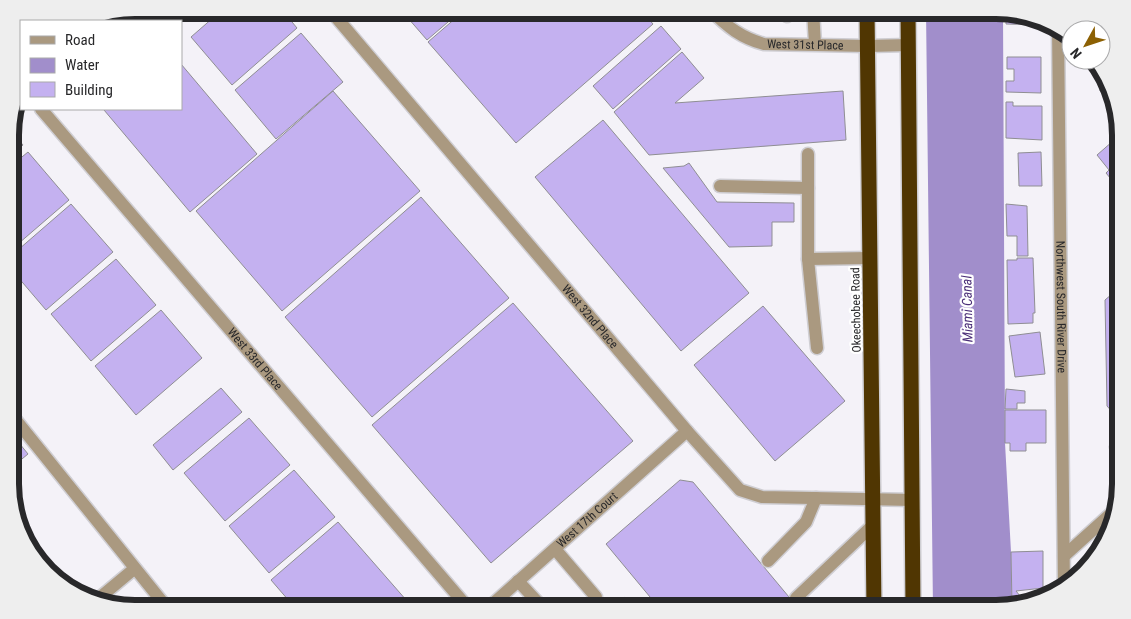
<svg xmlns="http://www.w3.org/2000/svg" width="1131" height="619" font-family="'Roboto Condensed',sans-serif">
<rect width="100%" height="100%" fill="#f4f2f8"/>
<polygon fill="#a18ecb" points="926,10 996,10 1003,12 1005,443 1011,552 1012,606 1004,609 933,609"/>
<g fill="#c4b1f0" stroke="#8f8e93">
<polygon points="135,10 166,10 152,21 133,21 125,12"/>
<polygon points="222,10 282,10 297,28 232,85 191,37"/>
<polygon points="401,10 462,10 427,40"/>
<polygon points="465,10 641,10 653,24 516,143 428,42"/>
<polygon points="1006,13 1041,22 1041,25 1006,24"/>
<polygon points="107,15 112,21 85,21 87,19"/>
<polygon points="661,26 681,49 613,109 593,86"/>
<polygon points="301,33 343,82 276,139 235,90"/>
<polygon points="682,52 704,78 675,103 843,91 846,140 649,155 614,112"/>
<polygon points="1007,57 1041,57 1041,93 1006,92 1006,81 1014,81 1014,69 1007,69"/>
<polygon points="181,64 257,154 190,212 104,110 106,109 181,109"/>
<polygon points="1100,66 1109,91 1100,91"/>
<polygon points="333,91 420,191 282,311 196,211"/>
<polygon points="1006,102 1013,102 1013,106 1042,106 1042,140 1006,138"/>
<polygon points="603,120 749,293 681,351 535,177"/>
<polygon points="11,131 23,145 11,155"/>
<polygon points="1121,134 1121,191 1106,173 1109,170 1097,155"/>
<polygon points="28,152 69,200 11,250 11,166"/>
<polygon points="1041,152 1042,186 1019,186 1018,153"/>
<polygon points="689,163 717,202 794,203 794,222 772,222 772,246 729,247 663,168 684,166"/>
<polygon points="421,197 509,298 372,417 285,317"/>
<polygon points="71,204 113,252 46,310 11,269 11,256"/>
<polygon points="1006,204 1027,206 1028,256 1017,256 1017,236 1007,236"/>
<polygon points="1017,258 1033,258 1035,313 1033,313 1033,323 1008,324 1007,260 1017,260"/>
<polygon points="116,259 156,305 91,361 51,314"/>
<polygon points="1121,279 1121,410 1115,415 1107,406 1105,300 1119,288 1115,283"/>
<polygon points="513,303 633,441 491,563 372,425"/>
<polygon points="763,306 845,401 775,461 694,365"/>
<polygon points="161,310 202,358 136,415 95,366"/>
<polygon points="1040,332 1045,374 1015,377 1009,336"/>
<polygon points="221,388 242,412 173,470 153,445"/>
<polygon points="1006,389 1025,391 1025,403 1017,403 1017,409 1005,409"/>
<polygon points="1005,410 1046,410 1046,443 1026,443 1026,451 1010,451 1010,443 1005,443"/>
<polygon points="249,418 290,465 225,521 184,473"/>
<polygon points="11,433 28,454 11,468"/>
<polygon points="294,470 335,517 269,573 229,526"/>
<polygon points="680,480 693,482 799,609 660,609 606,544"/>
<polygon points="338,522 414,609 296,609 271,580"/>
<polygon points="21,527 44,555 38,560 31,553"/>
<polygon points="1043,551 1043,588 1016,591 1025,602 1012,606 1011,552"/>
<polygon points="625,597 636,609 612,609"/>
</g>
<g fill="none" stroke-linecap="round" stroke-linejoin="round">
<g stroke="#cfced3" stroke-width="15">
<g id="minor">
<path id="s1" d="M330 10 687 431 740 490 762 497 913 500"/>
<path id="s2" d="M711 10C727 27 742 38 764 44L868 46 909 45"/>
<polyline points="813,10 815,44"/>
<polyline points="787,16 795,10"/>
<path id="s3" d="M1058 27 1064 589"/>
<path id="s4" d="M41 109 469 609"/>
<polyline points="808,154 808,259 870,258"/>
<polyline points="720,186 808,188"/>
<polyline points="808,259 817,348"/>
<polyline points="11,414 168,609"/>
<polyline points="1121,443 1116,447 1121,453"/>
<polyline points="555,549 596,597"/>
<polyline points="1064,556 1115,510"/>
<polyline points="768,561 806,522 816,498"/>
<polyline points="518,581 544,609"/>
<polyline points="796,598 873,525"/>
<polyline points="98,599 134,569"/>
<path id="s5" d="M487 609 687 431"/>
</g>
</g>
<g stroke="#cfced3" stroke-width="18">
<g id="highway">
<polyline points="867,10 874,609"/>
<polyline points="908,10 913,609"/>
</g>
</g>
<use href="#minor" stroke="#aa9980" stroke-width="12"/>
<use href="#highway" stroke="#503602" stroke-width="15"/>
</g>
<g text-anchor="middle" stroke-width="4.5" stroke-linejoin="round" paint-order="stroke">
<g font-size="12" fill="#28282a" stroke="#fff">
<text dy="4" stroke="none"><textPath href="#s2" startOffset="105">West 31st Place</textPath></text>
<text dy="4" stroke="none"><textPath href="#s3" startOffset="280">Northwest South River Drive</textPath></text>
<text transform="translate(856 310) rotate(-91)" y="4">Okeechobee Road</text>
<text dy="4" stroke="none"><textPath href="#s1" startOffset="402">West 32nd Place</textPath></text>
<text dy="4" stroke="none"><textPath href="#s4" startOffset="329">West 33rd Place</textPath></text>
<text dy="4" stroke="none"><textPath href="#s5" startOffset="134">West 17th Court</textPath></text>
</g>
<g font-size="14" font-style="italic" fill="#4b2f78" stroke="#fff">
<text transform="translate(967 309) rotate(-91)" y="5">Miami Canal</text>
</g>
</g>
<path d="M0 0H1131V619H0ZM135 19H996A116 116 0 0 1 1112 135V484A116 116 0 0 1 996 600H135A116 116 0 0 1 19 484V135A116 116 0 0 1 135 19Z" fill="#eee" fill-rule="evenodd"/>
<path fill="none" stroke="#28282a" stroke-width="6" d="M135 19H996A116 116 0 0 1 1112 135V484A116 116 0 0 1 996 600H135A116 116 0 0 1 19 484V135A116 116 0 0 1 135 19Z"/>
<rect x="20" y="20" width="162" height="90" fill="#ffffff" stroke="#a9a9aa"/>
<rect x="30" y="36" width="25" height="8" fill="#aa9980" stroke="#a9a9aa"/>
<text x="65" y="45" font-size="15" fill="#28282a">Road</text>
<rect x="30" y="58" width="25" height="15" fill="#a18ecb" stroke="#a9a9aa"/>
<text x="65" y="70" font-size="15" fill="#28282a">Water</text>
<rect x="30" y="82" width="25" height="15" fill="#c4b1f0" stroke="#a9a9aa"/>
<text x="65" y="95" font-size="15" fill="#28282a">Building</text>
<g transform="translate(1086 45) rotate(230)"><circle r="24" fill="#ffffff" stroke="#a9a9aa"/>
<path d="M0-4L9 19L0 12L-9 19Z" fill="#8c6003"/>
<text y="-8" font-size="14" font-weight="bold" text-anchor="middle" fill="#28282a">N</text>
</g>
</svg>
